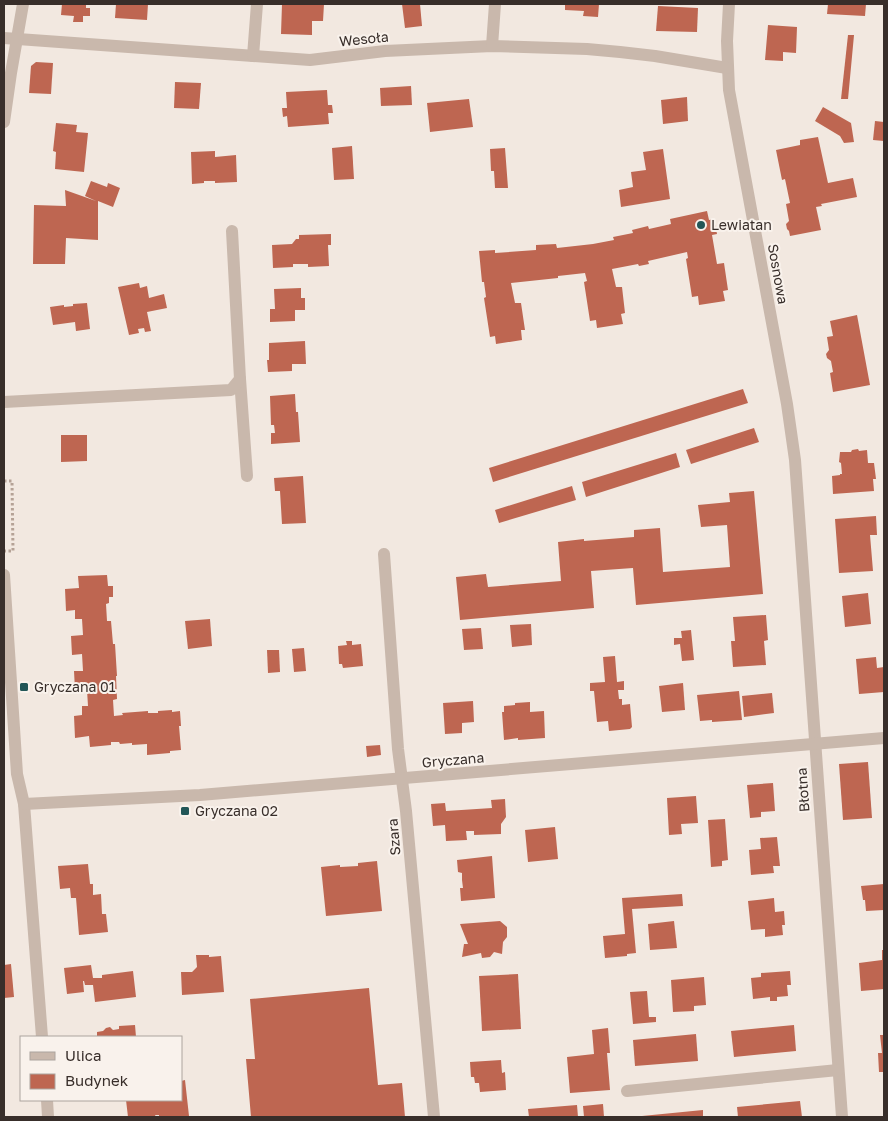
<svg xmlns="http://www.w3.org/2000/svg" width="888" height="1121" font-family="'Golos Text',sans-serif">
<rect width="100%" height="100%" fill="#f2e8e0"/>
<g fill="#be6651">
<polygon points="62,4 86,4 86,8 90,8 90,16 83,16 83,22 73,22 74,16 61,15"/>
<polygon points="116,4 148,4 147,20 115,18"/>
<polygon points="282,4 324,4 323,21 312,21 312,35 281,34"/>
<polygon points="402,4 420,4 422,26 405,28"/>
<polygon points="565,4 599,4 598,17 583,16 584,11 565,10"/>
<polygon points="828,4 866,4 865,16 827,14"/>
<polygon points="658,6 698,8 697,32 656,31"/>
<polygon points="768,25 797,27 796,53 783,52 783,61 765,60"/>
<polygon points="848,35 854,35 848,99 841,99"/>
<polygon points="36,62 53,63 51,94 29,93 31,66"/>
<polygon points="175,82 201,83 199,109 174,108"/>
<polygon points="411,86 412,105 381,106 380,88"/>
<polygon points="327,90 328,105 332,105 333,113 328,113 329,124 288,127 287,116 283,117 282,108 287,108 286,92"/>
<polygon points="687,97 688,121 663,124 661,100"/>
<polygon points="469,99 473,127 430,132 427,103"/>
<polygon points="823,107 851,123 854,142 844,143 840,136 815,121"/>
<polygon points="875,121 884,122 884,141 873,140"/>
<polygon points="56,123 77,125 76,132 88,133 84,172 55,169 56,152 53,151"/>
<polygon points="818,137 828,183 853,178 857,197 821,204 822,206 816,207 821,230 790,236 789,231 787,229 786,224 789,221 786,204 790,203 785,179 782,180 776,150 800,145 800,140"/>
<polygon points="352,146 354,179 334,180 332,148"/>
<polygon points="505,148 508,188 495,188 494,171 491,171 490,149"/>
<polygon points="663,149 670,199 621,207 619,190 633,187 631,172 646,170 643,152"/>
<polygon points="215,151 215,157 236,155 237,182 215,183 215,181 204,181 204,183 192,184 191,152"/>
<polygon points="91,181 107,187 108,183 120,188 113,207 98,201 98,240 66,238 65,264 33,264 34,205 66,206 65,190 96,201 85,196"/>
<polygon points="707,211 709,220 714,219 717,234 712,235 717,264 724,263 728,290 723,291 725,301 699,305 698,296 692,297 686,259 688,258 687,252 648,261 649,264 639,266 638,264 612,269 616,287 622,287 625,313 621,314 623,324 597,328 596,320 590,321 584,282 587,281 585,273 558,276 558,278 511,283 515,303 521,303 525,330 521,330 522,340 496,344 495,336 490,337 484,298 486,297 484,282 482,282 479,251 495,250 495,253 536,250 536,245 556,244 557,248 593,244 614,240 613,237 633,233 632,230 648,226 649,229 671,224 670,219"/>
<polygon points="331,234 331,245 328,245 329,266 308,267 308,264 293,264 293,267 273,268 272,245 292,244 296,239 299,239 299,235"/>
<polygon points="139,283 140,288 147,286 149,298 164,294 167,308 147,312 151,331 145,332 144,328 138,329 139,333 129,335 118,287"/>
<polygon points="301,288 301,298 305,298 305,310 295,310 295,321 270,322 270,309 275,309 274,289"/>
<polygon points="87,303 90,329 76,331 75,322 53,325 50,307 64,305 64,307 73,306 73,304"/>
<polygon points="857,315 870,385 833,392 830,373 833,372 831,361 827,358 826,354 829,350 827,337 833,336 830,321"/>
<polygon points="305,341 306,364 292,364 292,371 268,372 267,360 269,360 269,343"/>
<polygon points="743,389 748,403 493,482 489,468"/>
<polygon points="295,394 296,412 298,412 300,442 271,444 271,433 275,433 274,425 271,425 270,396"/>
<polygon points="754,428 759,442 691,464 686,450"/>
<polygon points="61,435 87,435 87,461 61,462"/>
<polygon points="858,449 859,451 867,450 868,463 874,463 876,479 873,479 874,491 833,494 832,476 840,475 840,474 842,474 841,463 839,462 840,452 851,452 852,450"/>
<polygon points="676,453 680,467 586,497 582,482"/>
<polygon points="303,476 306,523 282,524 280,491 275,491 274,478"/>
<polygon points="572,486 576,500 499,523 495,510"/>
<polygon points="754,491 763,594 636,605 633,568 591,571 594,608 460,620 456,577 486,574 488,587 561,581 558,542 584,539 584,541 634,537 634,530 660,528 663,572 730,567 727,525 701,527 698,505 730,502 729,493"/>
<polygon points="876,516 877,535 870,535 873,571 839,573 835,519"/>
<polygon points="107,575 108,586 113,586 113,597 109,597 109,603 106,604 107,621 111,621 113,644 115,644 117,676 116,676 117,699 113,700 114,716 123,715 122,713 148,711 148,713 158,713 158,711 172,710 172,712 180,711 181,726 179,726 181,750 170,751 170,753 147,755 147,744 132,745 132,743 120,744 119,742 111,742 111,745 90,747 89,736 75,738 74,716 82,715 82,706 88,706 87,690 75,690 74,671 83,671 82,654 72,655 71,636 83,635 82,619 75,619 75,610 66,611 65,589 79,588 78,576"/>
<polygon points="868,593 871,624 845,627 842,596"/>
<polygon points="766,615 768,640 764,641 766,665 733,667 731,641 735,641 733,617"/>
<polygon points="210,619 212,646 188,649 185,621"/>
<polygon points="531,624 532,645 512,647 510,625"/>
<polygon points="481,628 483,649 464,650 462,629"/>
<polygon points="691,630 694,660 682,661 680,644 674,645 674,638 682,638 681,631"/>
<polygon points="346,641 352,641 352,645 361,644 363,666 343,668 342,664 339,664 338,646 347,645"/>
<polygon points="304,648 306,671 294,672 292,649"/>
<polygon points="267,650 279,650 280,672 268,673"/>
<polygon points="615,656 617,682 624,681 624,690 618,690 619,699 622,699 622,705 630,704 632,727 630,729 609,731 608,721 597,722 594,691 590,691 590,683 605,682 603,657"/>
<polygon points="876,657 877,668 884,667 884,692 859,694 856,659"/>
<polygon points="683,683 685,710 662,712 659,686"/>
<polygon points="739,691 742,720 712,722 712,720 700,721 697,695"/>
<polygon points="772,693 774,713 744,717 742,696"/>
<polygon points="473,701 474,722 462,723 462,733 445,734 443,703"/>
<polygon points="530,702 530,712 544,711 545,738 518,740 518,738 504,740 502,712 504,712 504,706 515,705 515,703"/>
<polygon points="380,745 381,755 367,757 366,746"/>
<polygon points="868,762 872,818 843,820 839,764"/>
<polygon points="773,783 775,811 761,812 761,817 750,818 747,785"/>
<polygon points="696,796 698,823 681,824 682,834 669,835 667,798"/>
<polygon points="505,799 506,817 501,824 501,834 474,835 474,831 466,831 467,840 446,841 445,825 433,826 431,804 445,803 446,811 492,808 491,800"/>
<polygon points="725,819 728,860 722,861 722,866 711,867 708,820"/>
<polygon points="555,827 558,859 528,862 525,830"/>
<polygon points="777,837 780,866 773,866 774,873 751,875 749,850 761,849 760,838"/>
<polygon points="492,856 495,898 461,901 460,888 463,888 462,880 462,873 458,872 457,860"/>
<polygon points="377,861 382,911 326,916 321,867 340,865 340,867 358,866 358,863"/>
<polygon points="88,864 90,884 93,884 93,895 101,894 102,914 106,914 108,932 79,935 76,898 71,898 70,888 60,889 58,866"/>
<polygon points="884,884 884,910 866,911 865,900 863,900 861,886"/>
<polygon points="682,894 683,906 632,909 636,953 627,954 627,956 605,958 603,936 625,934 622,898"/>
<polygon points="774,898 775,912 784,911 785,925 782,925 783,935 765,937 765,929 751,930 748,901"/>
<polygon points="500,921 507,927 507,937 503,942 502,954 494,952 490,957 482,958 481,953 462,957 464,944 468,944 460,924"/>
<polygon points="674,921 677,948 650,950 648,924"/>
<polygon points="882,950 884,950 884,989 861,991 859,963 882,960"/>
<polygon points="196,955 209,955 209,957 221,956 224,992 182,995 181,972 192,972 197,967"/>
<polygon points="11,964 14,997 4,998 4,965"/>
<polygon points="91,965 93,978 102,978 102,975 133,971 136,997 95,1002 93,985 85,985 84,981 83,981 84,992 67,994 64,968"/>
<polygon points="790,971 791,985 787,985 788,996 777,997 777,1001 770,1001 770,997 753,999 751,978 761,977 761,973"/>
<polygon points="518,974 521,1029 482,1031 479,976"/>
<polygon points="704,977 706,1005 694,1006 694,1011 673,1012 671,980"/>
<polygon points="369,988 378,1085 402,1083 405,1117 251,1117 246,1059 255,1059 250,999"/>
<polygon points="647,991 649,1017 656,1017 656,1022 633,1024 630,992"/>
<polygon points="135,1025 136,1037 97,1037 97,1032 103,1031 106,1028 110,1027 113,1030 119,1029 119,1026"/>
<polygon points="794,1025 796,1051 734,1057 731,1031"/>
<polygon points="608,1028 610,1053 607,1053 610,1090 570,1093 567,1057 594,1054 592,1030"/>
<polygon points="696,1034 698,1061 635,1066 633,1040"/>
<polygon points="880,1035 884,1035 884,1072 879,1072 878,1053 882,1053"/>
<polygon points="501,1060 502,1073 505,1072 506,1090 480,1092 479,1083 475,1083 474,1077 471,1077 470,1062"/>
<polygon points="185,1080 189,1116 159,1117 159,1115 155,1115 156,1117 128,1117 126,1100 181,1100 181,1081"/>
<polygon points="800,1101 802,1117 738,1117 737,1107"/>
<polygon points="603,1104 604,1117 584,1117 583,1106"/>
<polygon points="577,1105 578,1117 529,1117 528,1109"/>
<polygon points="703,1110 703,1117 643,1117 642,1116"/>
</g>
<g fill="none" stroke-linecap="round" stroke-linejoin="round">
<polyline stroke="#b5a296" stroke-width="3" stroke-dasharray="2.5 2.5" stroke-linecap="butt" points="4,481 12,481 13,551 4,551"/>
<g stroke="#c9b8ac" stroke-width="12">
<polyline points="729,4 727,41 729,90 787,404 795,460 842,1117"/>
<polyline points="4,38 310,60 385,51 492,46 587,49 620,52 655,56 727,68"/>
<polyline points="492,46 495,4"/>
<polyline points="253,56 257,4"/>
<polyline points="4,122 11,73 23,4"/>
<polyline points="240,379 247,476"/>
<polyline points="4,402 231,390 240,379 232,231"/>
<polyline points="384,554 398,749 406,811 434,1117"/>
<polyline points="4,575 17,774 24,804 42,1037"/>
<polyline points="24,804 200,795 884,738"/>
<polyline points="627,1091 838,1070"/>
<polyline points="47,1100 48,1117"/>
</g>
</g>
<g fill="#225657" stroke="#f9f2ec" stroke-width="2">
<circle cx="701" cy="225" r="5"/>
<rect x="19" y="682" width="10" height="10" rx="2.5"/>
<rect x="180" y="806" width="10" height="10" rx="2.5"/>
</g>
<g text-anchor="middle" stroke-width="4" stroke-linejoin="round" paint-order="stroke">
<g font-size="14" fill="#382e2a" stroke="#f9f2ec">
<text transform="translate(364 39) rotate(-6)" y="5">Wesoła</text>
<text transform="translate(778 274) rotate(80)" y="5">Sosnowa</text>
<text transform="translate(453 760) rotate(-5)" y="5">Gryczana</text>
<text transform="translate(803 790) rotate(-94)" y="5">Błotna</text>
<text transform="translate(394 837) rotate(-95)" y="5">Szara</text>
</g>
<g font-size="14" fill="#382e2a" stroke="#f9f2ec" text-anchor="start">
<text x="711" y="230">Lewiatan</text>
<text x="34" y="692">Gryczana 01</text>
<text x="195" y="816">Gryczana 02</text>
</g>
</g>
<rect width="888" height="1121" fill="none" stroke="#382e2a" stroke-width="10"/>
<rect x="20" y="1036" width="162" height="65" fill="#f9f2ec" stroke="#aca49e"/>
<rect x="30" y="1052" width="25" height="8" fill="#c9b8ac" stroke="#aca49e"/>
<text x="65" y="1061" font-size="15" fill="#382e2a">Ulica</text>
<rect x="30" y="1074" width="25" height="15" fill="#be6651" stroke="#aca49e"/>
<text x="65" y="1086" font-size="15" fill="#382e2a">Budynek</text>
</svg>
